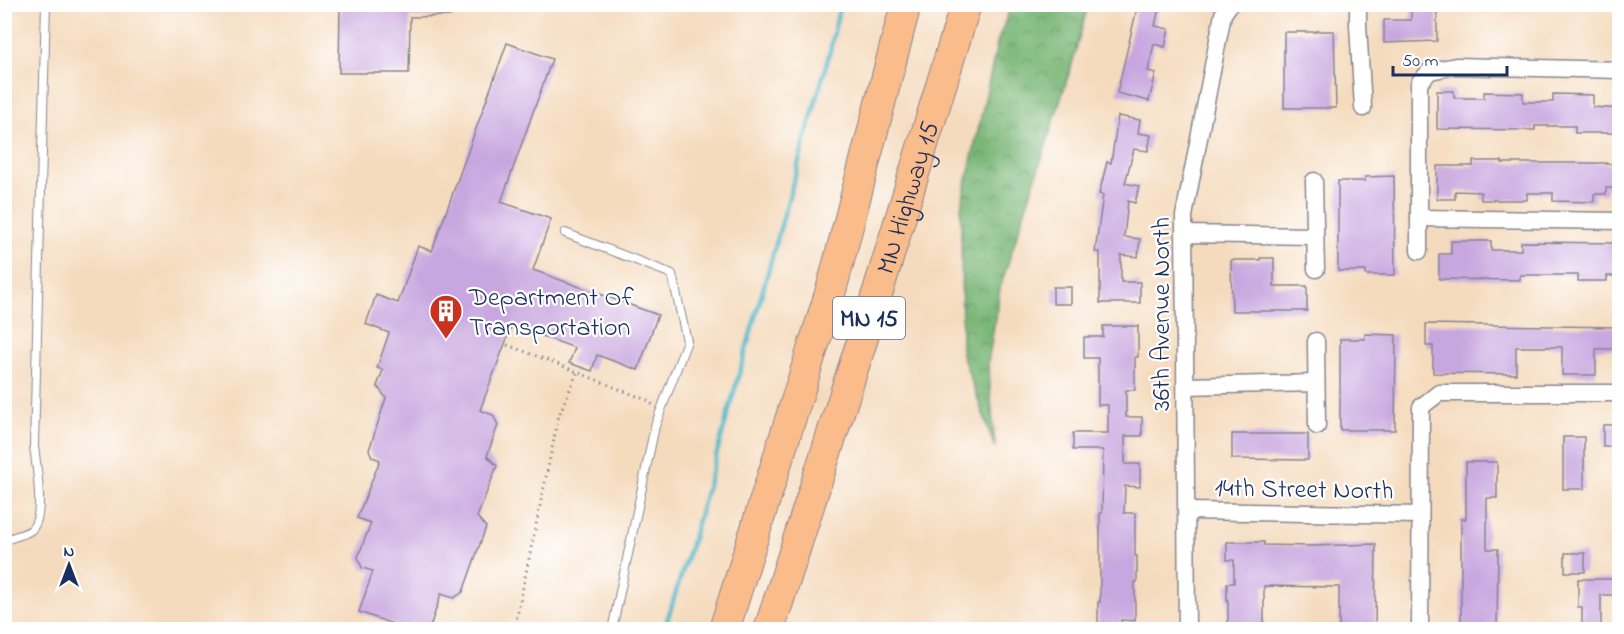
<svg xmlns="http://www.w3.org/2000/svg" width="1624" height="634" font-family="'Indie Flower',sans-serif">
<defs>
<pattern id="forest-crowns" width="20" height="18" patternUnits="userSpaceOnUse" patternTransform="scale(1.5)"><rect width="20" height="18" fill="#7ab777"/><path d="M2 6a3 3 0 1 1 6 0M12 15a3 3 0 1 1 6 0" fill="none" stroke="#639565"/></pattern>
</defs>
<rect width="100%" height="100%" fill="#fff"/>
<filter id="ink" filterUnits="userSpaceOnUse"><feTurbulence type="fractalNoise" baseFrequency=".0167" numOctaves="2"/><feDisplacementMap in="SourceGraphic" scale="12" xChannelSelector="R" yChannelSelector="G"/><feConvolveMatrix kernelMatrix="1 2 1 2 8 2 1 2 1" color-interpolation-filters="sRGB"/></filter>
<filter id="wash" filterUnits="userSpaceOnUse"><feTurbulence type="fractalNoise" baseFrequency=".008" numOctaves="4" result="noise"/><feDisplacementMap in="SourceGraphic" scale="24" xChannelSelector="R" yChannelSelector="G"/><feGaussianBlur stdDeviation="1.35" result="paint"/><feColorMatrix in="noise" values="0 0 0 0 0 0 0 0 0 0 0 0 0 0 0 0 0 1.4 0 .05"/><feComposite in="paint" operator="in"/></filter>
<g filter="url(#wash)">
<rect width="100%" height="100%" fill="#f5dbbe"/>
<polygon fill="url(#forest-crowns)" stroke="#4a736a" stroke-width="1.5" points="1012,4 1088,5 1072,64 1000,288 988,363 995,448 962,354 961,207 998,40"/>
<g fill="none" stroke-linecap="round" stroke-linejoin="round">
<polyline stroke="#4bb6c7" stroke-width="4.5" points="664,630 693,538 830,51 840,4"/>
</g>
<g id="blocks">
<g fill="#c8a6df">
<polygon points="340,4 450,4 450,16 410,17 409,73 339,73"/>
<polygon points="1138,4 1160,4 1155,26 1169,29 1165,47 1154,44 1148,71 1156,73 1149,101 1117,93"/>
<polygon points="1411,4 1437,4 1437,41 1384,43 1384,20 1411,20"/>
<polygon points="1316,31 1334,31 1336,108 1284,108 1284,32 1316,32"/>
<polygon points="507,43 552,59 501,202 551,219 533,270 658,315 638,370 597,355 592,371 569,363 575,348 512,325 480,410 493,415 498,425 487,456 497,466 477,517 486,527 463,592 454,598 441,594 429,630 409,630 359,612 373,571 362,568 358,557 371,523 357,518 380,460 372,457 369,450 386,398 377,386 383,370 377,368 389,333 366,324 376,295 398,303 418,246 432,251"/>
<polygon points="1437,91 1454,91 1454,98 1484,98 1484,92 1523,93 1523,102 1553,102 1553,94 1593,95 1593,107 1620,109 1620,133 1575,133 1575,126 1535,126 1535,130 1437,129"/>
<polygon points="1118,116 1140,120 1138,133 1151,135 1148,151 1134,149 1125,183 1139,186 1135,203 1128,201 1124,237 1140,239 1138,257 1121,255 1121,282 1140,282 1140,303 1100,303 1100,252 1095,252 1103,195 1099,194 1107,162 1111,163"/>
<polygon points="1473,161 1502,161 1502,163 1606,163 1606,164 1620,164 1620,188 1606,188 1606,194 1594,194 1594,202 1553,201 1553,193 1527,193 1527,200 1481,200 1481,192 1455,191 1455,199 1437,199 1437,166 1473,166"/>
<polygon points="1394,176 1395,275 1366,275 1366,271 1338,271 1338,181 1365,181 1365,177"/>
<polygon points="1451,241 1491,241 1491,250 1521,250 1521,242 1620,243 1620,276 1607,276 1607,281 1578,281 1578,275 1520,275 1520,280 1439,279 1439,254 1451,254"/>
<polygon points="1260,258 1274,258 1274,286 1307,286 1307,311 1232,311 1231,260 1260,260"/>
<rect x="1053" y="287" width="18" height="17"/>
<polygon points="1426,324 1620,327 1620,349 1596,349 1596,375 1562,375 1562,347 1516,347 1516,374 1433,373 1433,346 1426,346"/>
<polygon points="1103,326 1138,326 1138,357 1135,357 1135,390 1126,390 1126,417 1142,417 1142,436 1125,436 1125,464 1140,464 1140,487 1125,486 1124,513 1135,513 1135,556 1137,556 1137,582 1135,582 1135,621 1121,620 1120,630 1098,630 1098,602 1100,602 1100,513 1102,513 1103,450 1073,450 1073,433 1108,433 1108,405 1098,405 1098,358 1084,358 1084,337 1103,337"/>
<polygon points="1365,334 1396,335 1395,430 1340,430 1340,339 1365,339"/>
<rect x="1603" y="425" width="17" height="22"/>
<polygon points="1232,434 1308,434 1308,460 1232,459"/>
<rect x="1563" y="437" width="21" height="52"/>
<polygon points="1466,462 1497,462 1497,498 1487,498 1487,549 1498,549 1497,630 1461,630 1461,519 1466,519"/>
<polygon points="1227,542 1264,542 1264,545 1311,546 1376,544 1375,630 1339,630 1339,587 1264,586 1264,630 1228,630 1228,601 1227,601 1227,583 1234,583 1234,560 1227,560"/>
<rect x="1565" y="553" width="20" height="19"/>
<polygon points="1578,579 1615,579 1615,595 1601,595 1601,630 1582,630 1582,607 1578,607"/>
</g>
</g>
</g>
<g filter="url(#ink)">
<use href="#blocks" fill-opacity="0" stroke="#88858e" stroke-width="1.5"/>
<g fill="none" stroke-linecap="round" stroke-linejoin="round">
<g stroke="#88858e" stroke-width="10">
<g id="lane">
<polyline points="565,233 672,274 687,341 655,426 612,630"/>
<path d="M9 539C16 536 26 534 31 530 46 517 36 465 34 446L46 4"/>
</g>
</g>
<g stroke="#88858e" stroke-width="19">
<g id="street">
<polyline points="1358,4 1358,25 1363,108"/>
<polyline points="1314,181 1316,269"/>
<polyline points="1419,218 1620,221"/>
<polyline points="1184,234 1315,236"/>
<polyline points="1419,251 1419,83 1430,71 1456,66 1620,70"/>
<polyline points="1316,341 1317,426"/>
<polyline points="1186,386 1316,383"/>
<polyline points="1187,511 1420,515"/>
<polyline points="1187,630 1184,216 1223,14 1230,4"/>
<polyline points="1420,630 1421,407 1439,393 1620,393"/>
</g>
</g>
<g stroke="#88858e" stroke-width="32">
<g id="highway">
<polyline points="724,630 832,287 906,4"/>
<path id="s1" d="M769 630 878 291 966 4"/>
</g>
</g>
<g stroke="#88858e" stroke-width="3" stroke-dasharray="1.5 4.5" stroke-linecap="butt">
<path d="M507 345C555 362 600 382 647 400L653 405"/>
<polyline points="514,630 559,415 577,373"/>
</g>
<use href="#lane" stroke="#fff" stroke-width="8"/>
<use href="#street" stroke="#fff" stroke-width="16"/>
<use href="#highway" stroke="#fabc8b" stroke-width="30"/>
</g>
</g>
<defs>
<g id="building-pin" transform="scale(1.725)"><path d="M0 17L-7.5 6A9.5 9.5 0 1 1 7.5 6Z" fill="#c8321e" stroke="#fff"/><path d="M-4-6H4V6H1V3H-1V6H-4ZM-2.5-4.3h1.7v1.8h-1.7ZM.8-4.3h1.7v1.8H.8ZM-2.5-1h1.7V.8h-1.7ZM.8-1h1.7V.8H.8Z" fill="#fff"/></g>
</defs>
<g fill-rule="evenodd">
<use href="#building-pin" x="446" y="311"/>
</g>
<g text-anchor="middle" stroke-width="4.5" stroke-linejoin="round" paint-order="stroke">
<rect fill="#fff" stroke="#5f6d8e" stroke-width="1.5" x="833" y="297" width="72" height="42" rx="4.5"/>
<g font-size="24" font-weight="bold" fill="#1b2f5e">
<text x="869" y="326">MN 15</text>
</g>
<g font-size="26" fill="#1b2f5e" stroke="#fff">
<text dy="9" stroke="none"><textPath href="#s1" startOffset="454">MN Highway 15</textPath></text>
<text transform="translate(1160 314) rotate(-90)" y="9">36th Avenue North</text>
<text transform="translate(1304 488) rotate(1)" y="9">14th Street North</text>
</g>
<g font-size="26" fill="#1b2f5e" stroke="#fff" text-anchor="start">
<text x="469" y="305">Department Of<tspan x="469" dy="30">Transportation</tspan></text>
</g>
</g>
<rect width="1624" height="634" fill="none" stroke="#fff" stroke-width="24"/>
<g transform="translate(69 565)" stroke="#ffffff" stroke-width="4.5" paint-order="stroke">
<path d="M0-4.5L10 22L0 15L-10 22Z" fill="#1b2f5e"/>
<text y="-9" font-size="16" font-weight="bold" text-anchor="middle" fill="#1b2f5e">N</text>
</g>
<path d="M1393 66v9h114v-9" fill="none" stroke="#1b2f5e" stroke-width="3"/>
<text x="1402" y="66" font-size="18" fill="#1b2f5e" stroke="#ffffff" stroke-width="4.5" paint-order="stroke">50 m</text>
</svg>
